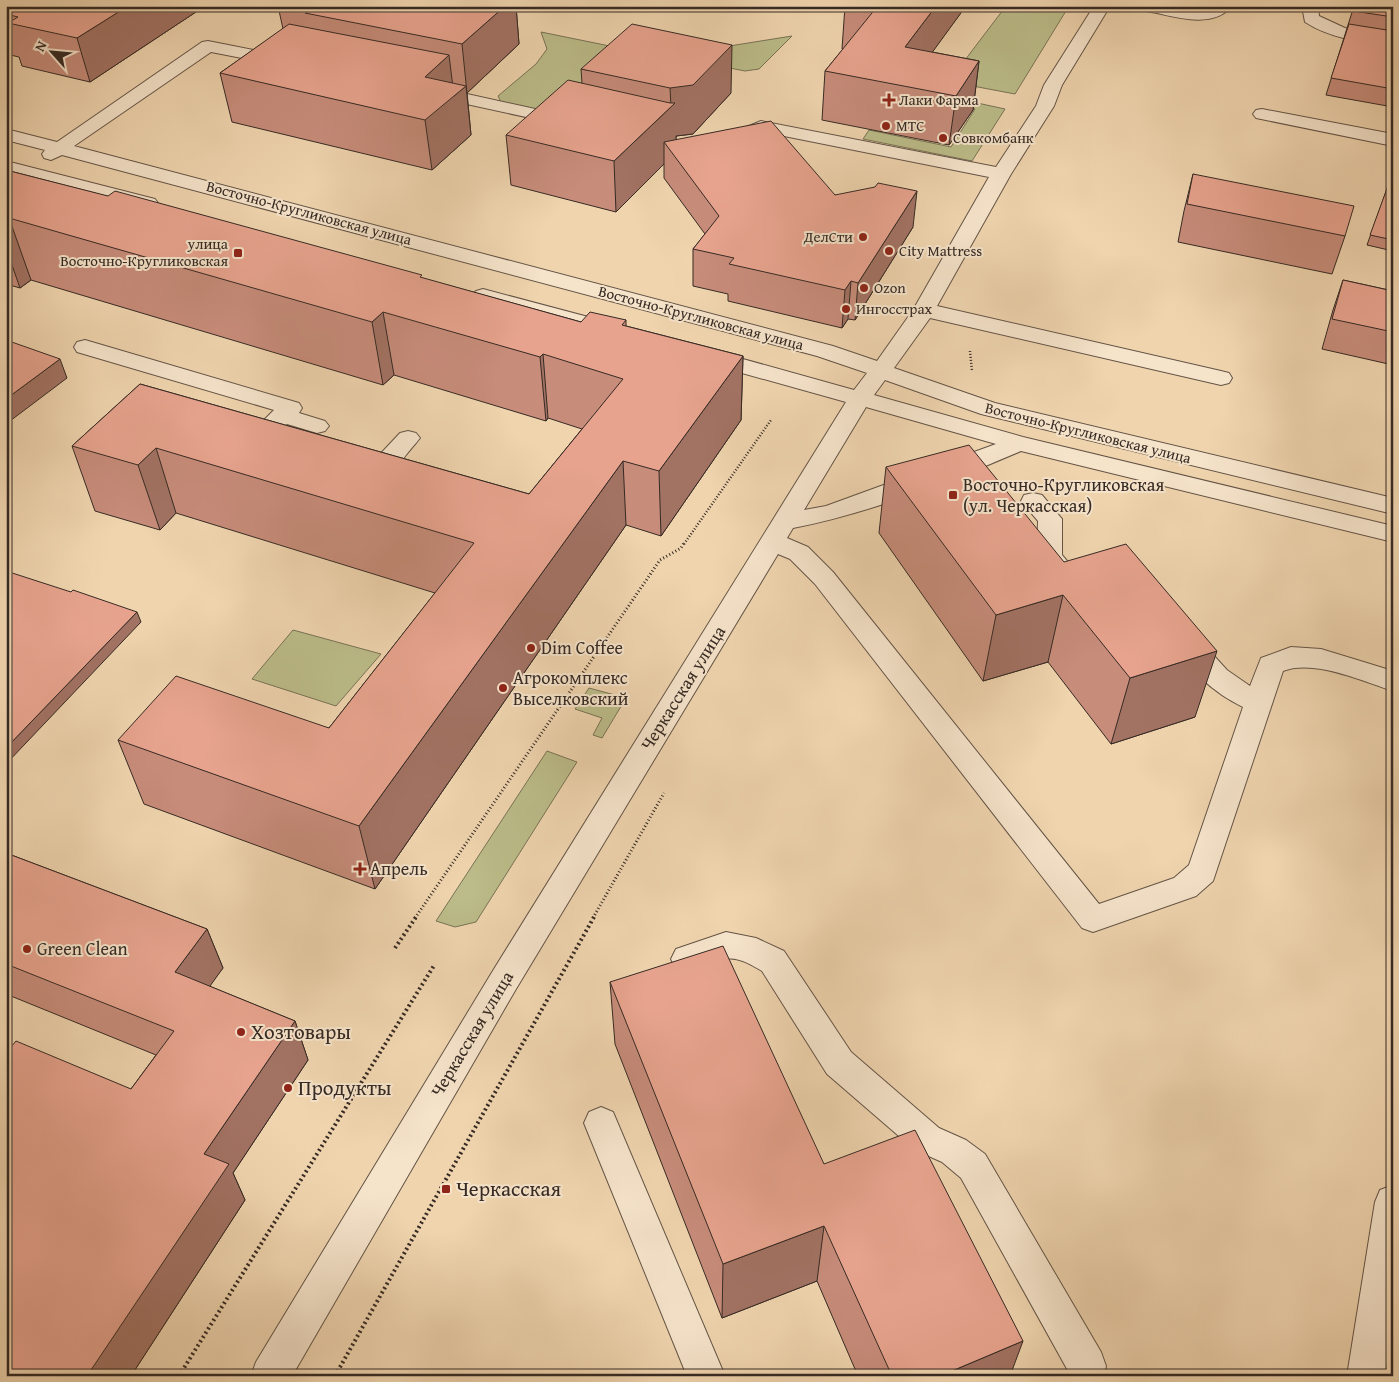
<svg xmlns="http://www.w3.org/2000/svg" width="1399" height="1382" font-family="'Gentium Book Plus',serif">
<rect width="100%" height="100%" fill="#efd4ae"/>
<filter id="stains"><feTurbulence type="fractalNoise" baseFrequency=".004" numOctaves="4"/><feColorMatrix values="0 0 0 0 .2 0 0 0 0 .09 0 0 0 0 .02 0 0 0 .5 -.17"/></filter>
<radialGradient id="worn" r=".72"><stop offset=".6" stop-color="#630" stop-opacity="0"/><stop offset="1" stop-color="#630" stop-opacity=".3"/></radialGradient>
<g fill="#bbbc89" stroke="#787356">
<polygon points="1006,6 1069,6 1015,94 941,80 965,60"/>
<polygon points="541,32 639,52 572,117 501,102 498,96 536,64 547,49"/>
<polygon points="792,36 759,69 745,71 667,56"/>
<polygon points="968,101 1005,109 972,161 863,139 869,130 951,147 975,109 965,106"/>
<polygon points="293,630 381,654 336,706 252,679"/>
<polygon points="589,688 626,698 602,738 593,735 602,718 575,709"/>
<polygon points="547,751 577,762 476,922 455,927 436,921"/>
</g>
<g fill="none" stroke-linecap="round" stroke-linejoin="round">
<g stroke="#645446" stroke-width="2">
<g id="minor">
<path d="M1094 6H1110L1062 85 1054 106 1011 174 937 306 1221 371 1229 373 1232 378 1229 383 1221 385 930 318 894 368 995 403 1393 498V514L981 414 885 380 874 395 1023 437 1393 526V542L1021 451C949 482 870 513 793 528L787 538 808 547 833 572 1099 904 1174 878 1189 865 1243 707C1214 693 1189 670 1173 642L1177 635 1186 633 1195 635 1227 670 1250 686 1261 658 1291 647 1321 649 1393 671V691C1362 681 1314 659 1283 671L1213 881 1196 896 1093 932 1082 928 815 584 790 559 778 554 516 989 292 1376H251L256 1362 494 969 846 402 699 361 696 356 699 351 707 349 854 390 867 373 817 356 62 155 51 160 44 158 42 154 45 150 6 140V129L57 142 202 42 208 41 289 57 292 61 289 65 283 66 211 52 74 146 833 346 877 361 913 310 989 177 764 132 751 139H737L735 135 737 131 761 121 996 167 1036 106 1044 85ZM866 407 996 444 826 506 804 510Z"/>
<path d="M1140 6C1159 6 1177 9 1196 9 1208 10 1219 6 1231 6 1216 28 1178 18 1157 13 1151 12 1144 12 1140 6Z"/>
<path d="M1302 6H1318L1319 16 1345 28 1393 36V46C1362 42 1331 39 1305 22Z"/>
<polygon points="431,86 567,116 573,117 576,121 573,125 567,126 425,95 422,91 425,87"/>
<polygon points="1262,109 1393,134 1393,146 1256,118 1253,114 1256,110"/>
<polygon points="6,161 155,199 158,203 155,207 148,209 6,173"/>
<polygon points="483,289 626,327 629,332 626,337 618,339 476,299 472,295 476,291"/>
<path d="M85 340 299 403 302 408 299 413 325 421 329 426 325 431 317 433 287 424C275 435 267 446 251 442L247 437 274 410 77 352 74 347 77 342Z"/>
<path d="M408 431 416 433 420 438 416 443C403 457 390 482 369 476L365 471 369 466 400 433Z"/>
<path d="M1033 493 1042 495 1062 519V555L1068 562 1077 565 1081 571 1077 577C1062 581 1037 572 1037 554 1036 543 1038 532 1038 521L1021 501 1024 495Z"/>
<path d="M726 932 756 938 784 951 851 1052 939 1128 966 1140 985 1154 1101 1352 1106 1366 1104 1376H1066L1067 1369 961 1178 942 1162 915 1150 827 1074 762 971C752 965 737 956 725 959 705 963 697 976 676 969L671 959 676 949Z"/>
<polygon points="601,1107 613,1112 725,1376 687,1376 584,1123 589,1112"/>
<polygon points="1393,1185 1393,1325 1385,1376 1347,1376 1375,1202 1380,1190"/>
</g>
</g>
<g stroke="#362a24" stroke-width="2.5" stroke-dasharray="1 2" stroke-linecap="butt">
<polyline points="970,351 972,371"/>
<polyline points="684,544 771,420"/>
</g>
<g stroke="#362a24" stroke-width="3" stroke-dasharray="1 2.5" stroke-linecap="butt">
<polyline points="415,918 660,560 681,548 684,543"/>
<polyline points="593,918 664,793"/>
</g>
<g stroke="#362a24" stroke-width="4" stroke-dasharray="2 3" stroke-linecap="butt">
<polyline points="395,948 416,917"/>
<polyline points="179,1376 435,964"/>
<polyline points="335,1376 594,917"/>
</g>
<use href="#minor" fill="#f5e3ca" fill-rule="evenodd"/>
</g>
<g fill="#c78c7a" stroke="#362a24">
<polygon points="6,6 205,6 90,82 22,66 19,57 6,54"/>
<polygon points="278,6 516,6 519,44 467,93 467,92 471,135 432,170 232,122 220,73 283,29"/>
<polygon points="845,6 966,6 932,52 979,61 973,110 949,145 822,120 825,71 843,49 842,49"/>
<polygon points="1354,6 1393,6 1393,107 1326,95"/>
<polygon points="581,69 731,93 693,134 676,136 676,140 835,195 913,227 855,320 848,319 842,328 728,301 728,294 693,286 693,249 705,234 664,178 664,164 616,212 511,185 506,135 582,83"/>
<polygon points="6,170 422,278 581,322 626,320 626,326 743,356 741,420 661,536 626,525 375,889 144,804 118,740 329,728 435,593 176,513 160,530 95,511 72,446 140,384 529,494 582,429 548,418 546,421 394,375 383,385 31,280 20,288 6,284"/>
<polygon points="1393,172 1393,251 1367,245"/>
<polygon points="1193,174 1345,236 1332,274 1178,242 1184,211"/>
<polygon points="1343,280 1393,291 1393,365 1322,349 1333,310"/>
<polygon points="886,467 1064,562 1195,717 1111,744 1048,662 983,681 879,533"/>
<polygon points="6,853 207,929 223,968 209,986 295,1021 308,1060 233,1173 245,1200 131,1376 6,1376 131,1089 156,1055 6,994"/>
<polygon points="610,982 824,1164 1010,1376 858,1376 817,1281 722,1318 615,1044"/>
</g>
<g fill="#a27263" stroke="#362a24">
<polygon points="128,6 205,6 90,82 77,38"/>
<polygon points="505,6 516,6 519,44 467,93 462,44"/>
<polygon points="936,6 966,6 907,87 905,47"/>
<polygon points="732,45 731,93 693,134 676,136 676,152 664,142 664,164 616,212 614,161 671,107 670,88"/>
<polygon points="449,55 454,96 466,86 471,135 432,170 425,120 425,77"/>
<polygon points="979,61 973,110 949,145 956,96"/>
<polygon points="917,191 913,227 855,320 858,283"/>
<polygon points="9,218 31,280 20,288 6,248 6,219"/>
<polygon points="851,281 848,319 842,328 845,290"/>
<polygon points="383,312 394,375 383,385 372,322"/>
<polygon points="543,354 548,418 546,421 540,357"/>
<polygon points="743,356 741,420 661,536 659,471"/>
<polygon points="60,359 67,378 6,424 6,399"/>
<polygon points="156,448 176,513 160,530 138,465"/>
<polygon points="623,461 626,525 375,889 359,826"/>
<polygon points="1063,595 1048,662 983,681 996,615"/>
<polygon points="137,612 141,622 6,764 6,748"/>
<polygon points="1217,651 1195,717 1111,744 1130,678"/>
<polygon points="207,929 223,968 192,1011 175,972"/>
<polygon points="295,1021 308,1060 233,1173 245,1200 131,1376 87,1376 204,1154"/>
<polygon points="824,1226 817,1281 722,1318 723,1264"/>
<polygon points="1023,1341 1010,1376 940,1376"/>
</g>
<g fill="#e7a38e" stroke="#362a24">
<polygon points="6,6 128,6 77,38 8,23 18,17 6,14"/>
<polygon points="315,6 505,6 462,44 305,13"/>
<polygon points="869,6 936,6 905,47 979,61 956,96 825,71 876,8"/>
<polygon points="1354,6 1393,6 1393,17 1353,11"/>
<polygon points="289,24 449,55 425,77 466,86 425,120 220,73"/>
<polygon points="632,24 732,45 693,85 670,88 581,69"/>
<polygon points="1349,24 1393,31 1393,89 1331,78"/>
<polygon points="568,80 670,103 675,103 614,161 506,135"/>
<polygon points="771,121 835,195 875,187 878,183 917,191 858,283 851,281 845,290 729,264 734,258 693,249 719,216 664,142"/>
<polygon points="6,170 108,196 115,191 422,275 420,277 581,322 590,312 626,320 622,325 743,356 659,471 623,461 359,826 118,740 176,676 329,728 474,543 156,448 138,465 72,446 140,384 529,494 623,379 543,354 540,357 383,312 372,322 9,218 6,219"/>
<polygon points="1393,172 1393,240 1370,235"/>
<polygon points="1193,174 1354,206 1345,236 1187,204"/>
<polygon points="1343,280 1393,291 1393,332 1332,319"/>
<polygon points="6,340 60,359 6,399"/>
<polygon points="969,445 1064,562 1126,544 1217,651 1130,678 1063,595 996,615 886,467"/>
<polygon points="6,571 71,592 73,590 137,612 6,748"/>
<polygon points="6,853 207,929 175,972 295,1021 204,1154 229,1164 87,1376 6,1376 6,1053 16,1041 131,1089 174,1031 6,964"/>
<polygon points="723,946 824,1164 915,1130 1023,1341 940,1376 892,1376 824,1226 723,1264 610,982"/>
</g>
<g fill="#8f2418" stroke="#f5e3ca" stroke-width="2">
<path d="M886.5 92.5h5v5h5v5h-5v5h-5v-5h-5v-5h5z"/>
<circle cx="886" cy="126" r="5"/>
<circle cx="943" cy="138" r="5"/>
<circle cx="863" cy="237" r="5"/>
<circle cx="889" cy="251" r="5"/>
<rect x="233" y="248" width="10" height="10" rx="2.5"/>
<circle cx="864" cy="288" r="5"/>
<circle cx="846" cy="309" r="5"/>
<rect x="948" y="490" width="10" height="10" rx="2.5"/>
<circle cx="531" cy="648" r="5"/>
<circle cx="503" cy="688" r="5"/>
<path d="M357.5 861.5h5v5h5v5h-5v5h-5v-5h-5v-5h5z"/>
<circle cx="27" cy="949" r="5"/>
<circle cx="241" cy="1032" r="5"/>
<circle cx="288" cy="1088" r="5"/>
<rect x="441" y="1184" width="10" height="10" rx="2.5"/>
</g>
<g text-anchor="middle" stroke-width="4" stroke-linejoin="round" paint-order="stroke">
<g font-size="15" fill="#362a24" stroke="#f5e3ca" text-anchor="start">
<text x="899" y="105">Лаки Фарма</text>
<text x="896" y="131">МТС</text>
<text x="953" y="143">Совкомбанк</text>
<text x="853" y="242" text-anchor="end">ДелСти</text>
<text x="228" y="249" text-anchor="end">улица<tspan x="228" dy="17">Восточно-Кругликовская</tspan></text>
<text x="899" y="256">City Mattress</text>
<text x="874" y="293">Ozon</text>
<text x="856" y="314">Ингосстрах</text>
</g>
<g font-size="15" fill="#362a24" stroke="#f5e3ca">
<text transform="translate(309 213) rotate(15)" y="5">Восточно-Кругликовская улица</text>
<text transform="translate(701 318) rotate(15)" y="5">Восточно-Кругликовская улица</text>
<text transform="translate(1088 433) rotate(14)" y="5">Восточно-Кругликовская улица</text>
</g>
<g font-size="18" fill="#362a24" stroke="#f5e3ca" text-anchor="start">
<text x="963" y="491">Восточно-Кругликовская<tspan x="963" dy="21">(ул. Черкасская)</tspan></text>
<text x="541" y="654">Dim Coffee</text>
<text x="513" y="684">Агрокомплекс<tspan x="513" dy="21">Выселковский</tspan></text>
<text x="370" y="875">Апрель</text>
<text x="37" y="955">Green Clean</text>
</g>
<g font-size="18" fill="#362a24" stroke="#f5e3ca">
<text transform="translate(683 688) rotate(-58)" y="6">Черкасская улица</text>
<text transform="translate(472 1034) rotate(-59)" y="6">Черкасская улица</text>
</g>
<g font-size="21" fill="#362a24" stroke="#f5e3ca" text-anchor="start">
<text x="251" y="1039">Хозтовары</text>
<text x="298" y="1095">Продукты</text>
<text x="456" y="1196">Черкасская</text>
</g>
</g>
<rect width="1399" height="1382" fill="none" stroke="#efd4ae" stroke-width="25"/>
<rect x="8" y="8" width="1384" height="1367" fill="none" stroke="#362a24" stroke-width="2.5"/>
<rect x="12" y="12" width="1374" height="1357" fill="none" stroke="#362a24"/>
<g transform="translate(52 52) rotate(297)" stroke="#f5e3ca" stroke-width="4" paint-order="stroke">
<path d="M0-4L9 19L0 12L-9 19Z" fill="#362a24"/>
<text y="-8" font-size="14" font-weight="bold" text-anchor="middle" fill="#362a24">N</text>
</g>
<rect width="100%" height="100%" filter="url(#stains)"/>
<rect width="100%" height="100%" fill="url(#worn)"/>
</svg>
